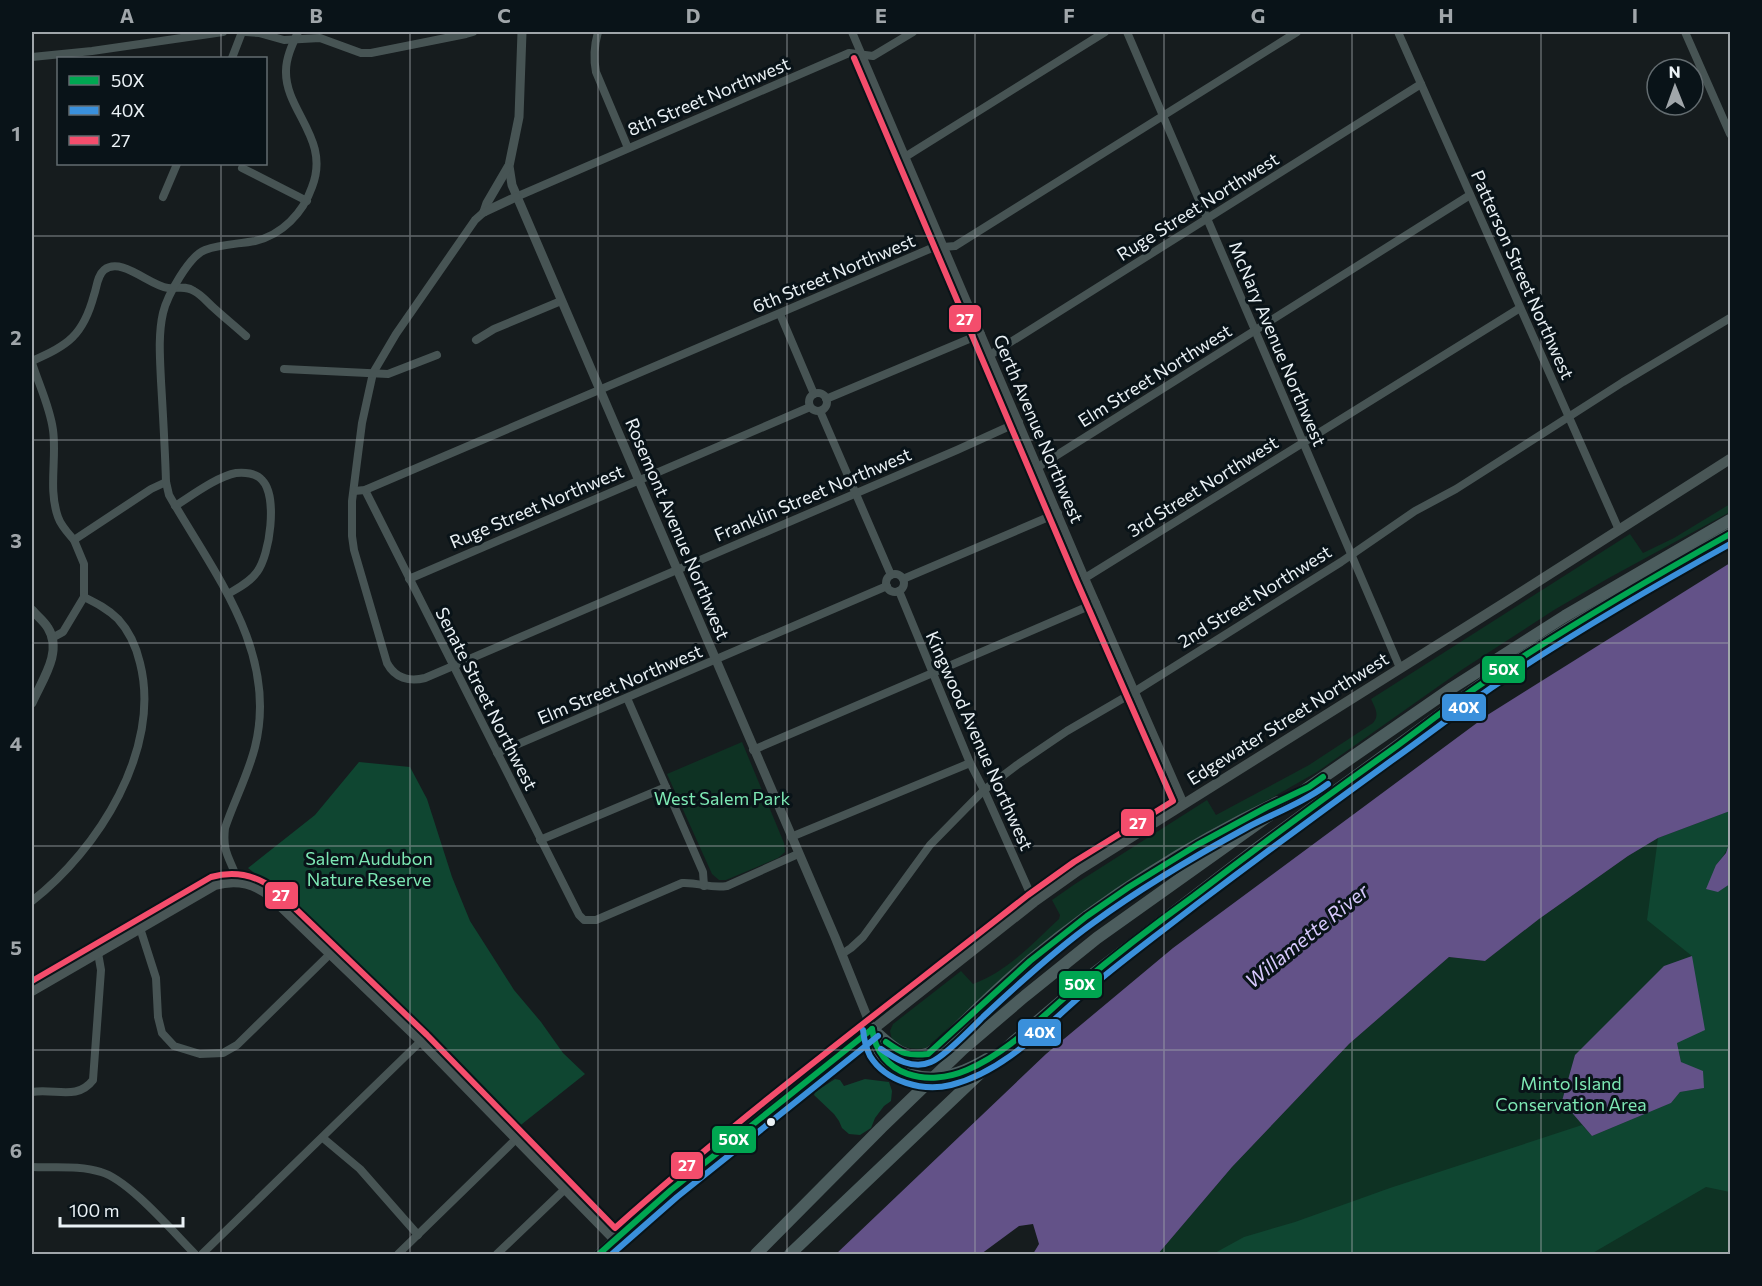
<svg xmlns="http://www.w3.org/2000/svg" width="1762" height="1286" font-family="Commissioner,sans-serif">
<rect width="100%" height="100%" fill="#161c1e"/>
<g fill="#0e3223">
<path d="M1730 504V512L1607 579 1554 610 1463 669 1317 772 1183 848 1017 967 926 1048C913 1050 903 1048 892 1040L890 1031 893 1024 961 971 973 984C1007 972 1033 943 1059 919L1060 915 1052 900 1075 884 1207 800 1216 815 1309 765 1373 723C1380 715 1375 708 1371 699L1630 534 1643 553 1674 538Z"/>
<polygon points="742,742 784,843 785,852 778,858 726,880 719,880 712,874 667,774"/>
<polygon points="1730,811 1730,1254 1158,1254 1232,1167 1349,1044 1449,957 1485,961 1539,919 1628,856 1658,838"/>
</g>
<g fill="#0f4631">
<polygon points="359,762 410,767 427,799 452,877 470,921 514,990 541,1022 563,1053 585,1074 517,1128 422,1029 330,939 287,898 248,868 315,815"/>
<path d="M1730 811C1730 836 1734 845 1716 865L1718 892 1730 884V1192L1706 1187 1591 1254H1213L1244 1237 1295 1222 1390 1188 1582 1125 1592 1136 1671 1103 1680 1092 1704 1088 1681 1062 1677 1043 1692 956 1647 920 1658 838Z"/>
<polygon points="835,1079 840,1080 844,1086 865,1079 889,1082 892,1091 891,1101 884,1106 875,1118 871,1128 860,1135 849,1134 842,1128 839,1121 834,1114 814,1095 815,1092"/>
</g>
<g fill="#635288">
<polygon points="1730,563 1730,811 1658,838 1628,856 1539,919 1485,961 1449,957 1349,1044 1232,1167 1158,1254 1033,1254 1039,1244 1033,1224 1019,1226 981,1254 836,1254 1046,1054 1173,948 1489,714"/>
<polygon points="1730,841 1730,884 1718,892 1706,889 1716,865 1726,853"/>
<polygon points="1692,956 1705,1030 1677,1043 1681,1062 1703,1071 1704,1088 1680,1092 1671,1103 1592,1136 1562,1101 1575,1055 1664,966"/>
</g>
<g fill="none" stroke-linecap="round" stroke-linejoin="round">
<g stroke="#475454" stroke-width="8">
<polyline points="246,32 259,33 284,40 320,38 361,53 371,53 466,34 473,32"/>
<path d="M598 32C594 46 593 57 596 72L628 148"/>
<polyline points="852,32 1085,578 1184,804"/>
<polyline points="1127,32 1400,668"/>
<polyline points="1398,32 1619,530"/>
<polyline points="1685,32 1730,134"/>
<polyline points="32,57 92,51 223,32"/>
<polyline points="232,58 242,32"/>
<polyline points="905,157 1105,32"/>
<polyline points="242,168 307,201"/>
<polyline points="163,197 177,164"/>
<polyline points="516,197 849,53 873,56 913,32"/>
<path d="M484 212 475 220 396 334 373 373 362 423 352 501V536L354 550 387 663C395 678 409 682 425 678L957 450 1019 422"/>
<polyline points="780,314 814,394"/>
<polyline points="476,340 494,329 561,301"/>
<polyline points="990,355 1421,84"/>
<path d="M32 361C68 345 83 336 94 295 97 287 97 276 104 270 121 256 150 286 168 288 177 289 185 285 194 291 202 295 208 303 215 309 225 318 236 327 246 336"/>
<path d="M32 363C39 385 50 407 53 430 57 458 48 489 58 517 61 526 68 533 74 540"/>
<polyline points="284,369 388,374 437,355"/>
<circle cx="818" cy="402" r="9"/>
<polyline points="826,399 981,334"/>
<polyline points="820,411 891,575"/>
<polyline points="1038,467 1470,195"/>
<path d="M365 490 579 915 584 920H596L682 883C699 882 710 889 727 886L798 854"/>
<polyline points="354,491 365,490 932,248 955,246 1297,32"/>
<path d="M175 506C191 496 218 476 236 473 244 472 256 473 262 480 278 496 270 555 257 572 250 582 238 588 228 594"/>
<circle cx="895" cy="583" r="9"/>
<polyline points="1085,578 1520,308"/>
<polyline points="409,579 810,407"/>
<polyline points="903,579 1058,513"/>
<polyline points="899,591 970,763 984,790 1034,902"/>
<polyline points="52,638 63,632 84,597 84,564 74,540 151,489 166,482"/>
<polyline points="627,698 703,872 704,886"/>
<polyline points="753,750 1096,603"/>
<polyline points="497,753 887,586"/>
<polyline points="791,837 970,763"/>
<polyline points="540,840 666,787"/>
<path d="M238 882C231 858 222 855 225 828 234 801 248 775 255 747 279 652 213 572 169 495L166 482C165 448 163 415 161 381 160 359 158 335 163 313 167 296 189 256 205 250 221 244 239 244 255 241 282 235 303 213 312 187 331 139 285 111 286 71 286 57 293 43 298 32"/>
<path d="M32 901C98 850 162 749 140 663 136 646 130 632 118 619 108 609 96 603 84 597"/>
<polyline points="140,928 156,978 158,1017 162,1033 174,1046 200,1054 223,1053 237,1045 330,954"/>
<polyline points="842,954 851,948 863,937 930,845 984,790 1017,765 1067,731 1134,692 1341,562 1415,511 1456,489 1623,382 1730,318"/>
<path d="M32 1092C55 1088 77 1101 93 1080L101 970 98 953"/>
<polyline points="323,1138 360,1169 418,1235"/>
<path d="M32 1167C54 1168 80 1165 101 1172 129 1180 173 1232 195 1254"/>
<polyline points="202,1254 421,1041"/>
<polyline points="398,1254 516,1139"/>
<polyline points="497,1254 565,1189"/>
</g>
<g stroke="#475454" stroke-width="9">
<polyline points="522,32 519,117 509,166 512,185 835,937 872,1029"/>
<polyline points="484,212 487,203 508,167"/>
<polyline points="484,212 516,197"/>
<path d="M32 610C37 616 44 621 48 628 63 652 42 680 32 703"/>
</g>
<g stroke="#495656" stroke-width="10">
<path d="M32 991 215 885C236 879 255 883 271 897L421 1041 615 1240"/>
<polyline points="599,1254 671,1190 722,1149 1034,902 1079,870 1509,600 1730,459"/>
</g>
<g stroke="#4c5d5e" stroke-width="12">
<path d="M872 1029C887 1042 904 1062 927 1054 939 1049 955 1030 965 1021 986 1000 1009 979 1032 959 1107 897 1190 844 1278 802"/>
<path d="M872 1029C874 1036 874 1046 878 1052 881 1057 890 1064 895 1067 926 1087 959 1076 987 1059"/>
<polyline points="756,1254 881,1128 963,1049 1025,996 1097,938 1309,787 1452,688 1565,616 1730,520"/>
<path d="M790 1254 1013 1042 1093 974 1260 846 1486 681C1565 629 1647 580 1730 534"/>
</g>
<g stroke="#091318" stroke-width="10">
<g id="bus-1">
<path d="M872 1029C879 1077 928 1087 967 1070 1009 1052 1042 1016 1077 987 1115 955 1154 925 1194 896 1259 846 1324 798 1390 751 1423 727 1455 701 1489 679 1567 627 1648 580 1730 534"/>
<path d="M886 1042C903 1054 907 1056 928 1054L1030 961 1087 916 1129 887 1197 845 1267 807 1309 787 1323 777"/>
<polyline points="599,1254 671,1190 872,1029"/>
</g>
</g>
<g stroke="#091318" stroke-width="10">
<g id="bus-2">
<path d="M863 1030C864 1039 866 1048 870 1056 886 1082 923 1092 951 1085 1007 1071 1049 1022 1091 987 1125 958 1161 932 1197 904 1261 856 1326 808 1391 761 1425 737 1457 712 1491 688 1568 636 1649 589 1730 544"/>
<path d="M881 1049C895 1059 913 1070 931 1062 944 1057 972 1028 983 1017 1018 984 1054 951 1093 923 1142 887 1195 856 1248 827 1275 813 1304 802 1328 784"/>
<polyline points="612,1254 677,1197 878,1036"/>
</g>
</g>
<g stroke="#091318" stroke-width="10">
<path id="bus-3" d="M32 981 211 877C236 870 257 875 277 891L427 1035 615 1228C747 1110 890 1004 1028 895L1074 862 1173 801 1077 582 854 58"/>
</g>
<use href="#bus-1" stroke="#00a651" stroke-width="6"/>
<use href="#bus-2" stroke="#3a90db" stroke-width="6"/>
<use href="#bus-3" stroke="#f44d6c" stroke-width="6"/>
</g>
<path fill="none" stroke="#a0a6aa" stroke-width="1.5" stroke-opacity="0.55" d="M221 32V58M410 32V1254M598 32V1254M787 32V1254M975 32V1254M1164 32V1254M1352 32V1254M1541 32V1254M221 164V1254M32 236H1730M32 440H1730M32 643H1730M32 846H1730M32 1050H1730"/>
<circle fill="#eaf1f5" stroke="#091318" stroke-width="2" cx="771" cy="1122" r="5"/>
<g text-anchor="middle" stroke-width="6" stroke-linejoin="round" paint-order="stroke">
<g font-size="18" fill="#eaf1f5" stroke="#091318">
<text transform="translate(709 97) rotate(-23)" y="6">8th Street Northwest</text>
<text transform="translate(1198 207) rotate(-32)" y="6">Ruge Street Northwest</text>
<text transform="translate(834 274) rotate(-23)" y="6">6th Street Northwest</text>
<text transform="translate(1522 275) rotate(66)" y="6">Patterson Street Northwest</text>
<text transform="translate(1277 344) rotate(67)" y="6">McNary Avenue Northwest</text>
<text transform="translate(1155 376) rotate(-32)" y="6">Elm Street Northwest</text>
<text transform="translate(1038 429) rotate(67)" y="6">Gerth Avenue Northwest</text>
<text transform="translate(1203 487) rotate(-32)" y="6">3rd Street Northwest</text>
<text transform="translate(813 495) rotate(-23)" y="6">Franklin Street Northwest</text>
<text transform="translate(537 507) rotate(-23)" y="6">Ruge Street Northwest</text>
<text transform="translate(677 529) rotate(67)" y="6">Rosemont Avenue Northwest</text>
<text transform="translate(1255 597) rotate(-32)" y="6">2nd Street Northwest</text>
<text transform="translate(620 685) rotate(-23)" y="6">Elm Street Northwest</text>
<text transform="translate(486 699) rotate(63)" y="6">Senate Street Northwest</text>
<text transform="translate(1288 719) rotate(-32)" y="6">Edgewater Street Northwest</text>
<text transform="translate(979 741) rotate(66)" y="6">Kingwood Avenue Northwest</text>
</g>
<g font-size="18" fill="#7de8b4" stroke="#091318">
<text x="722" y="805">West Salem Park</text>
<text x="369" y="865">Salem Audubon<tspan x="369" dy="21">Nature Reserve</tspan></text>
<text x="1571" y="1090">Minto Island<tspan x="1571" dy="21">Conservation Area</tspan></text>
</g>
<g font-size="20" font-style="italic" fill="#d7c8fd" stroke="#091318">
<text transform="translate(1307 936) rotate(-39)" y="7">Willamette River</text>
</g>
</g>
<g stroke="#091318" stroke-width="2">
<rect x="948" y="304" width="34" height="29" rx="6" fill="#f44d6c"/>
<rect x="1481" y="655" width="45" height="29" rx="6" fill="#00a651"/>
<rect x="1441" y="693" width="46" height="29" rx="6" fill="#3a90db"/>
<rect x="1120" y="808" width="35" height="29" rx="6" fill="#f44d6c"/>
<rect x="264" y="881" width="35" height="29" rx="6" fill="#f44d6c"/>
<rect x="1058" y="970" width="45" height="29" rx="6" fill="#00a651"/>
<rect x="1017" y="1018" width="45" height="29" rx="6" fill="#3a90db"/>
<rect x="711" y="1125" width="46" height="29" rx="6" fill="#00a651"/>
<rect x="670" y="1151" width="34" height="29" rx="6" fill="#f44d6c"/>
</g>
<g font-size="16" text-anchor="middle" font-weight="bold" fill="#fff">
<text x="965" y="325">27</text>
<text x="1504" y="675">50X</text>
<text x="1464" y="713">40X</text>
<text x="1138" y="829">27</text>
<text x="281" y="901">27</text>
<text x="1080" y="990">50X</text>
<text x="1040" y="1038">40X</text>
<text x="734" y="1145">50X</text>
<text x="687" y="1171">27</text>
</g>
<rect width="1762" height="1286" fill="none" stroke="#091318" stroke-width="66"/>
<rect x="57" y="57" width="210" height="108" fill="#091318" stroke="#636c70" stroke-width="1.5"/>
<rect x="69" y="76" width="30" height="9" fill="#00a651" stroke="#636c70" stroke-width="1.5"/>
<text x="111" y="87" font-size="18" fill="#eaf1f5">50X</text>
<rect x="69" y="106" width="30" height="9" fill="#3a90db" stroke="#636c70" stroke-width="1.5"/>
<text x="111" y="117" font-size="18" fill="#eaf1f5">40X</text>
<rect x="69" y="136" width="30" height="9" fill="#f44d6c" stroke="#636c70" stroke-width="1.5"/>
<text x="111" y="147" font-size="18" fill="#eaf1f5">27</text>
<g transform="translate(1675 87) rotate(359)"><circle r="28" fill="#091318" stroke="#636c70" stroke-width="1.5"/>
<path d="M0-4.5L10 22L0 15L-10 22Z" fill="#a0a6aa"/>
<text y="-9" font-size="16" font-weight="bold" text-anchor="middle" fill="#eaf1f5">N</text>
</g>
<path d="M60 1217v9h123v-9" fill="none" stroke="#eaf1f5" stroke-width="3"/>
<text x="69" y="1217" font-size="18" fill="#eaf1f5" stroke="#091318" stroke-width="4.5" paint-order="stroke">100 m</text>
<rect x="33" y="33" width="1696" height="1220" fill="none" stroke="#a0a6aa" stroke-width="2"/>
<g font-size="20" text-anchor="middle" font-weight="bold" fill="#a0a6aa">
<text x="127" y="23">A</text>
<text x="316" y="23">B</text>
<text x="504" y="23">C</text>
<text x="693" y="23">D</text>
<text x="881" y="23">E</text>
<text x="1069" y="23">F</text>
<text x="1258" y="23">G</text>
<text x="1446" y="23">H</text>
<text x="1635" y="23">I</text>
<text x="16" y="141">1</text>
<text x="16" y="345">2</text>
<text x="16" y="548">3</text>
<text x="16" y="751">4</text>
<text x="16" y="955">5</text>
<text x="16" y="1158">6</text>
</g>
</svg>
